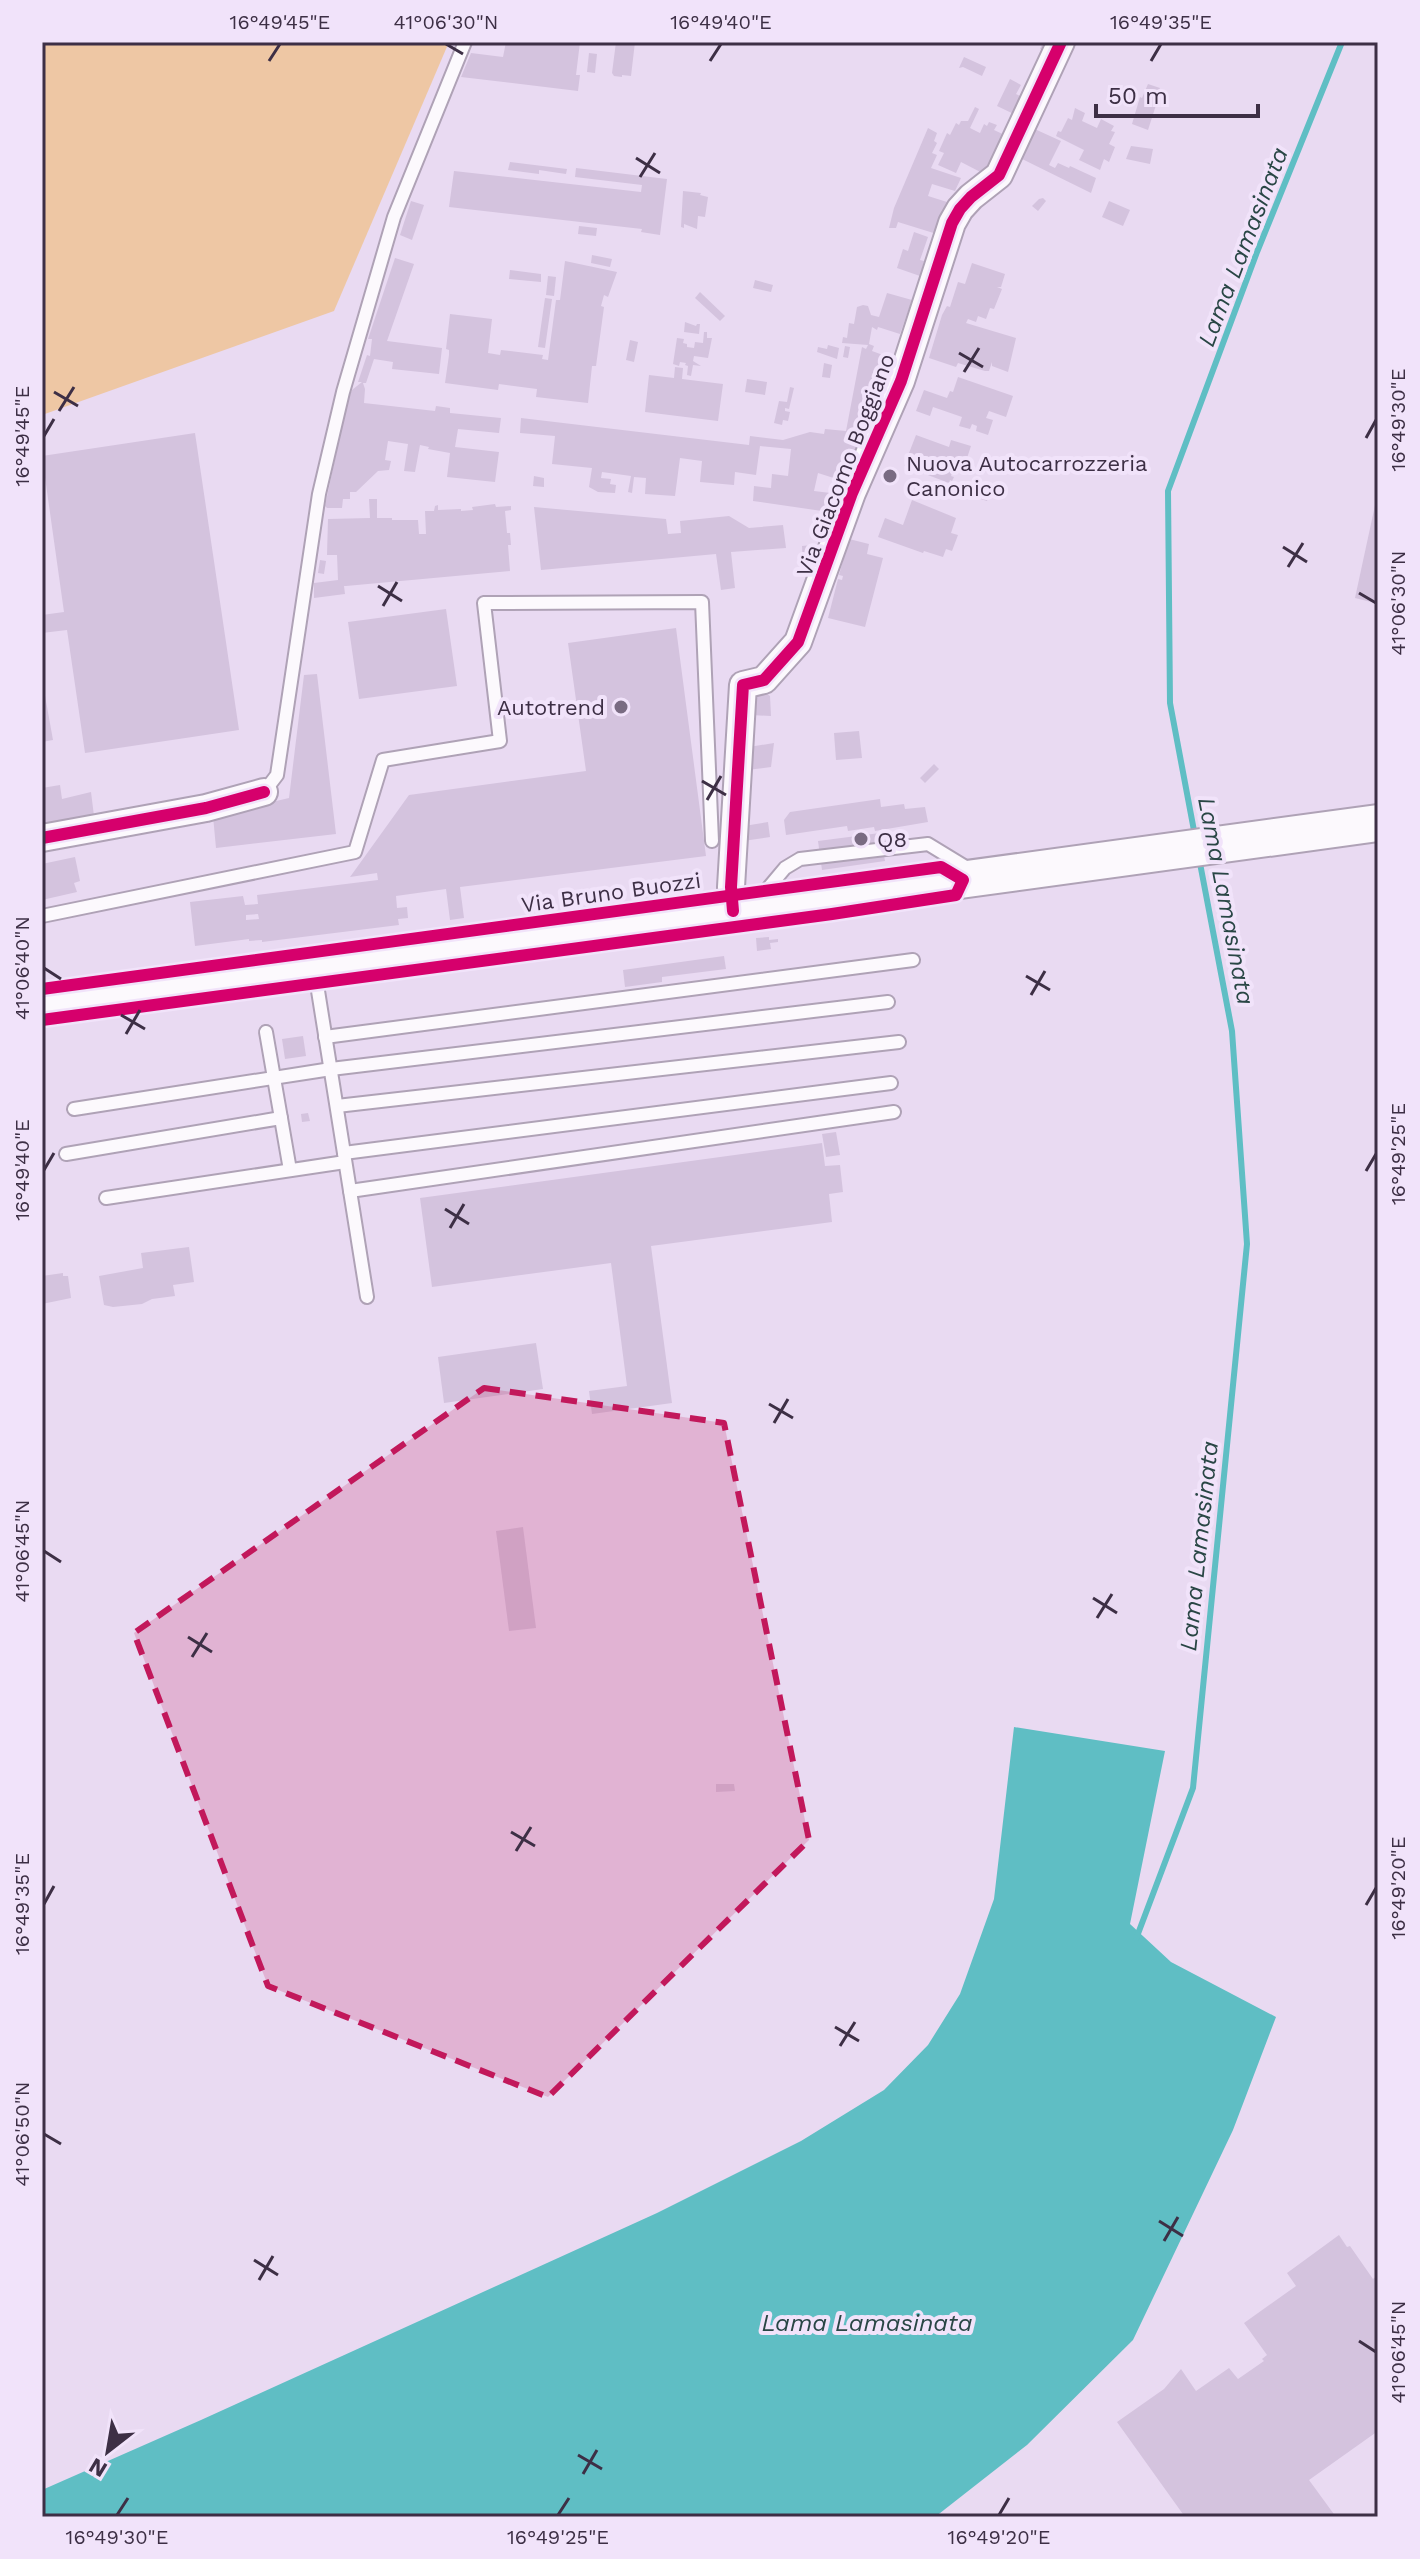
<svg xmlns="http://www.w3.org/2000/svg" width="1420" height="2559" font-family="'Work Sans',sans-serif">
<rect width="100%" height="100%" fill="#e9daf2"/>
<polygon fill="#eec7a4" points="42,42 449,42 334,311 42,415"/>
<polygon fill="#5fbec4" points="1014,1727 1165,1751 1130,1924 1171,1962 1276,2017 1233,2130 1133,2340 1027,2445 935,2517 42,2517 42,2490 201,2420 657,2213 801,2141 884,2090 928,2045 960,1994 994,1899"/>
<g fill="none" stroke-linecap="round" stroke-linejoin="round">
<g stroke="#5fbec4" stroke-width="6">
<polyline points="1195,836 1170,703 1168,491 1257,252 1342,42"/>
<polyline points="1136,1939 1193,1788 1247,1244 1232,1031 1199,858"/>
</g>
</g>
<g fill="#d4c3de" fill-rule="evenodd">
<polygon points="506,42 580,42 576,75 580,75 578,91 461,77 471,53 503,57"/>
<polygon points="616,42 635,42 631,76 622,75 622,77 614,76 612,73"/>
<polygon points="1043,42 1056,42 1022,118 997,106 1010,79 1021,85 1016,94 1020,96 1019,102 1044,51 1040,49"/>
<polygon points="589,53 597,54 595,73 587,72"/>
<polygon points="964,57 986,67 982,76 963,67 959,68"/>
<polygon points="1148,84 1160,88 1153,100 1157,102 1148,130 1132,124 1140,97 1142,98"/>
<polygon points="975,107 979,109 970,128 980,133 984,124 987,126 989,122 997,125 994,130 1011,138 992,178 961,162 956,173 938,165 944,153 939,151 947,133 950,135 956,123 959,125 961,121 968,121"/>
<polygon points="1075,108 1085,113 1082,121 1097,128 1101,119 1114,126 1111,131 1115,132 1109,144 1115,147 1109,162 1104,159 1100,170 1079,160 1084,150 1056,136 1058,131 1061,132 1068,118 1072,120"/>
<polygon points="1028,126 1061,141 1049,165 1055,168 1058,163 1069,168 1070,166 1096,178 1091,193 1014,155"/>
<polygon points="928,128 937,133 934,141 937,143 932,153 937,155 931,168 961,178 955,191 932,184 928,196 947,202 949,211 940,235 898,222 896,228 889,228 894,208"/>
<polygon points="1131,146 1153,149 1150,164 1126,159"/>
<polygon points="510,162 567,169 566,174 539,170 539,174 508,170"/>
<polygon points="576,168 667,179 660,235 641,232 642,229 449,207 454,171 641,192 642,185 575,177"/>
<polygon points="683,191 701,193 700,195 708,197 705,217 698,216 697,229 684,224 684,228 681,227"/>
<polygon points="1043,198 1046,201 1038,211 1032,206 1039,199"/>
<polygon points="411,201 424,205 412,240 400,235"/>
<polygon points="1109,201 1130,210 1123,226 1102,217"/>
<polygon points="579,226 597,228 596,236 578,234"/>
<polygon points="914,232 928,237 920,260 924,261 920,276 897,268 903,249 908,251"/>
<polygon points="592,255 612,259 610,267 591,263"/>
<polygon points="395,258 414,264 387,341 442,348 439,374 392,369 393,362 374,359 366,383 363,383 365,389 364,403 435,411 436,406 450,408 450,413 501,418 499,433 458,429 455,447 499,452 495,482 447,477 450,453 428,449 429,447 420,445 415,472 404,471 408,444 388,441 385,460 391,461 389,470 378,471 356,492 350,492 350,499 343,499 342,508 327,508 325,506 347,402 352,390 362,382 358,382 367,355 370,356 372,339 368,339"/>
<polygon points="565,261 617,272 608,297 604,295 601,306 604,307 596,366 592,366 588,403 536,397 537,389 499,384 498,390 445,383 449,355 449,350 446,349 450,314 492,319 488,353 500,355 501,350 543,355 542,359 548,360 556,300 560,300"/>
<polygon points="972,263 1005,274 1001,287 997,287 1002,289 994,309 990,308 986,319 978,316 976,322 968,319 966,323 1016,338 1008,372 992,366 992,362 989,371 985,371 958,363 956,367 929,358 942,315 947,306 950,307 958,282 965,284"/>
<polygon points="510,270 541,274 541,282 509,279"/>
<polygon points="548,276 556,277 554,296 546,295"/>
<polygon points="755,280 773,285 771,292 753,288"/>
<polygon points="700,292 725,316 720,321 695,298"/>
<polygon points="887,293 912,300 900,334 878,327 877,330 872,327 869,344 874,346 872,351 891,358 881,390 891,394 843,481 818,473 814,491 847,495 836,518 821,516 822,511 753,501 754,486 771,488 772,474 788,476 791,449 760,446 756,475 735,472 734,485 700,482 702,461 680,458 675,496 645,494 646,478 634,477 632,493 628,492 631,476 602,472 601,478 611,479 610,484 616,485 615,493 598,492 589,487 592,468 552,464 555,436 520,433 521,418 749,445 750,436 783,440 810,432 824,434 825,429 846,431 862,347 866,349 868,345 842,343 843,337 847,338 849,323 854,324 857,307 863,305 868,306 871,315 879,317"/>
<polygon points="545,298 552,299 545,348 538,347"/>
<polygon points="685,322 696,326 697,324 700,324 699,334 684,332"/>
<polygon points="704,332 707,332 707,338 712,338 708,358 694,356 693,361 701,366 693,365 691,376 687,375 688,366 685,365 686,363 680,362 679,366 673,364 677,338 684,339 683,343 687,344 687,347 694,348 695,342 703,343"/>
<polygon points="630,340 638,342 634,362 626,360"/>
<polygon points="828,345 839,348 837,359 817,352 818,347 827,349"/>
<polygon points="845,346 850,347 848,358 843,357"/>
<polygon points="824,363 832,365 830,378 822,377"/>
<polygon points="675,367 683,368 682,379 723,384 718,421 645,412 649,375 674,378"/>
<polygon points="958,377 1013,396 1006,417 989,411 986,418 993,420 988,435 976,431 977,426 972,424 970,429 959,426 962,417 933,407 930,416 916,411 924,390 947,398 950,391 953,392"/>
<polygon points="747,379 767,382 765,395 745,392"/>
<polygon points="790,387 794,388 789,409 785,408 785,411 790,412 788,421 783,420 782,425 774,423 779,401 787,402"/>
<polygon points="195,433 239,730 85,753 67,630 42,633 42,615 64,612 42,456"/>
<polygon points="916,435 949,447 951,440 971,446 966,461 958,459 951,476 954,477 952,481 950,480 949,483 904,466"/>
<polygon points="534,476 544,478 544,487 533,486"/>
<polygon points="975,484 990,489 987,501 971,496"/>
<polygon points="1377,496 1378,590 1375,603 1355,598"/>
<polygon points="369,499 377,499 377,518 392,518 392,520 418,520 419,534 426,534 425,511 434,511 435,506 438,505 438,510 461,509 461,511 473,510 472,507 495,504 496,507 511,506 511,510 505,511 507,533 510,533 511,545 508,545 510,571 346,586 344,586 345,594 314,598 314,583 338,580 337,555 327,555 328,519 370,518"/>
<polygon points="912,500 956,518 951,533 958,535 952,551 946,549 943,557 924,551 923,553 878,537 885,518 903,525"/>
<polygon points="534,507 666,519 668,534 681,533 680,521 729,516 749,528 783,525 786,548 731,552 735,588 721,590 716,554 541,570"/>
<polygon points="849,539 869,544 867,554 883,558 865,627 828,618 838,579 842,580 843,576 839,575"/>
<polygon points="822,544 817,565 803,567 802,546"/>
<polygon points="320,560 326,561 324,574 318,573"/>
<polygon points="446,609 457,686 359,699 348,622"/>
<path d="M676 628 706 856 460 887 464 918 450 920 446 889 396 896 397 908 407 907 408 918 398 919 399 925 262 942V940L249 941V939L195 946 190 902 243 896 245 905 258 904 257 895 378 880 377 873 350 877 409 795 586 771 568 643ZM258 914 259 919 246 920V915Z"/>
<polygon points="317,674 336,834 216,848 213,816 289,798 304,675"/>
<polygon points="42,679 53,740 42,742"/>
<polygon points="759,688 770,696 771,716 751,715 751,700"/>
<polygon points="859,731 862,758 836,760 834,733"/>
<polygon points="774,743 771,767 747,770 749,747"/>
<polygon points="934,764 939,769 925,783 920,778"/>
<polygon points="60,785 62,799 91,792 94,816 42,824 42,788"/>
<polygon points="880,799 881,807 904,804 905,809 925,807 928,822 875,831 874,827 848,831 847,826 786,835 784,820 790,812"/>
<polygon points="768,822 770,837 743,841 744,826"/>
<polygon points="880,833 885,861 822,870 818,841"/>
<polygon points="75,857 80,881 74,883 77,892 42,900 42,864"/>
<polygon points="769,937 769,940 778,939 778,942 770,943 771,949 757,951 756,938"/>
<polygon points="724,956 726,969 662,977 662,982 625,987 623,970"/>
<polygon points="303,1036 306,1056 285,1059 282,1039"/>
<polygon points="308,1113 310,1121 302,1122 301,1114"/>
<polygon points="836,1132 840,1155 826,1157 822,1134"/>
<polygon points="822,1143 825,1166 840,1165 843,1192 829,1194 832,1222 651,1246 672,1403 592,1414 589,1391 627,1386 611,1263 432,1287 420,1198"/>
<polygon points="189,1247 194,1282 173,1285 175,1296 152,1299 142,1304 113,1307 104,1305 99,1276 143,1268 141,1253"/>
<polygon points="63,1273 63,1276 68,1276 71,1298 42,1304 42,1276"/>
<polygon points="536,1343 543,1389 444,1403 438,1357"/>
<polygon points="523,1527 536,1628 509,1631 496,1531"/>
<polygon points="716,1784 734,1784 735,1791 716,1792"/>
<polygon points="1339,2235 1347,2247 1350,2246 1373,2279 1378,2275 1378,2431 1309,2480 1336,2517 1185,2517 1117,2422 1164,2389 1181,2369 1196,2391 1229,2368 1238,2379 1264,2361 1262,2359 1267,2355 1244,2323 1296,2286 1287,2273"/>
</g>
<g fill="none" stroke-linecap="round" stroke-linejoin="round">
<g stroke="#afa2b6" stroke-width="16">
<g id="service">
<polyline points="264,792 277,775 319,494 343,392 394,217 465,42"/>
<polyline points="760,898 785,868 800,859 928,844 969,869"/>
<polyline points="42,916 355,852 383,760 500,741 484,603 702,602 712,841"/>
<polyline points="315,972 367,1297"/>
<polyline points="266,1032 290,1170"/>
<polyline points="325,1037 913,960"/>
<polyline points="337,1106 899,1042"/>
<polyline points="74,1109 331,1069 888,1002"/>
<polyline points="344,1153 891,1083"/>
<polyline points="66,1154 281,1118"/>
<polyline points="350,1191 894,1112"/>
<polyline points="106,1198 345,1162"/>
</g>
</g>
<g stroke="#afa2b6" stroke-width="30">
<g id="minor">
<polyline points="42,838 206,808 264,792"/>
<polyline points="733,911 731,887 743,685 764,680 798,642 852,493 901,381 952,223 960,209 971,197 999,175 1061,42"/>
</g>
</g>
<g stroke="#afa2b6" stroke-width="40">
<polyline id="secondary" points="42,1005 1378,823"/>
</g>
<use href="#service" stroke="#fcf9fd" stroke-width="12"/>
<use href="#minor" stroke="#fcf9fd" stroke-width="26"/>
<use href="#secondary" stroke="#fcf9fd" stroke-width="36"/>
<g stroke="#f1e3fa" stroke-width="17">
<g id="cycleway">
<polyline points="42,838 206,808 264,792"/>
<polyline points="733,911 731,887 743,685 764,680 798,642 852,493 901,381 952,223 960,209 971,197 999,175 1061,42"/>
<polyline points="42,989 941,867 963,880 956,895 832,914 42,1020"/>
</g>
</g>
<use href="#cycleway" stroke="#d6006c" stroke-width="12"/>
</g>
<path fill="#c2185b" fill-opacity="0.2" stroke="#c2185b" stroke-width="6" stroke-dasharray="16 10" stroke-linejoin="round" d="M484 1388 724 1423 809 1840 548 2097 268 1986 134 1633Z"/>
<path fill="none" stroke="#3d2f45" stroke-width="3" d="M446 44 463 54M269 61 280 44M710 61 721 44M1151 61 1161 44M636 158 660 173M640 177 655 153M959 353 983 367M964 372 979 348M54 392 78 406M59 411 74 387M44 436 54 419M1366 438 1376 420M1283 547 1307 562M1288 567 1303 543M378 586 402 601M1359 593 1376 603M383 606 397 582M702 781 726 795M707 800 721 776M44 968 61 979M1026 976 1050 990M1031 995 1045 971M121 1015 145 1029M126 1034 140 1010M44 1170 54 1153M1366 1171 1376 1154M445 1209 469 1224M450 1228 464 1204M769 1404 793 1418M774 1423 788 1399M44 1551 61 1562M1093 1598 1117 1613M1097 1618 1112 1594M188 1637 212 1652M192 1657 207 1633M511 1832 535 1846M516 1851 531 1827M44 1904 54 1886M1366 1905 1376 1888M835 2027 859 2041M840 2046 855 2022M44 2134 61 2144M1159 2221 1183 2236M1164 2241 1178 2217M254 2260 278 2275M259 2280 273 2256M1359 2341 1376 2352M578 2455 602 2469M583 2474 597 2450M117 2515 128 2498M558 2515 569 2498M999 2515 1009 2498"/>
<g fill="#796b82" stroke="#f1e3fa" stroke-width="3">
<circle cx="890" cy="476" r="8"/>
<circle cx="621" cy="707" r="8"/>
<circle cx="861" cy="839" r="8"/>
</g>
<g text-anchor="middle" stroke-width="8" stroke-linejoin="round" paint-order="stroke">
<g font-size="22" fill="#3d2f45" stroke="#f1e3fa" text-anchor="start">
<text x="906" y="471">Nuova Autocarrozzeria<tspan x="906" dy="25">Canonico</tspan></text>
<text x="605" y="715" text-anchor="end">Autotrend</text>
<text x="877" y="847">Q8</text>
</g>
<g font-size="22" fill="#3d2f45" stroke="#f1e3fa">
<text transform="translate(845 465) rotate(-69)" y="8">Via Giacomo Boggiano</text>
<text transform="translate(611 892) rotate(-8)" y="8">Via Bruno Buozzi</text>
</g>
<g font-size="24" font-style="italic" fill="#294645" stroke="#f1e3fa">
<text transform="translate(1243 247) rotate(-69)" y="8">Lama Lamasinata</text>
<text transform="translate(1226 901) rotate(79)" y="8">Lama Lamasinata</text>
<text transform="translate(1199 1546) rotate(-84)" y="8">Lama Lamasinata</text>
<text x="867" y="2331">Lama Lamasinata</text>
</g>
</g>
<rect width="1420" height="2559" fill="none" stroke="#f1e3fa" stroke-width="88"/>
<g transform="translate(108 2451) rotate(211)" stroke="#f1e3fa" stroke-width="6" paint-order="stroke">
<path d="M0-6L14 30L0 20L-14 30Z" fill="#3d2f45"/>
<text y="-12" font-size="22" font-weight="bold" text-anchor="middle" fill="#3d2f45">N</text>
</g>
<path d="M1096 104v12h162v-12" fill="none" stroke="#3d2f45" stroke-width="4"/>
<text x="1108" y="104" font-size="24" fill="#3d2f45" stroke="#f1e3fa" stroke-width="6" paint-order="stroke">50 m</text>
<rect x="44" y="44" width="1332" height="2471" fill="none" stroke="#3d2f45" stroke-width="3"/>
<g font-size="20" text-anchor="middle" fill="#3d2f45">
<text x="280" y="29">16°49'45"E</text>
<text x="446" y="29">41°06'30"N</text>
<text x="721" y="29">16°49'40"E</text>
<text x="1161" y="29">16°49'35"E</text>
<text transform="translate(1398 420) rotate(-90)" y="7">16°49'30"E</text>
<text transform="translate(22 436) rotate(-90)" y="7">16°49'45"E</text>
<text transform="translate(1398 603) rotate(-90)" y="7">41°06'30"N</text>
<text transform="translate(22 968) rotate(-90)" y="7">41°06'40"N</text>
<text transform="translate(1398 1154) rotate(-90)" y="7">16°49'25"E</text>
<text transform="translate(22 1170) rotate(-90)" y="7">16°49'40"E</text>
<text transform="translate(22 1551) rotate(-90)" y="7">41°06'45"N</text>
<text transform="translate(1398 1888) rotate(-90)" y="7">16°49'20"E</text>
<text transform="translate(22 1904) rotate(-90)" y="7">16°49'35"E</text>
<text transform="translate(22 2134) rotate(-90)" y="7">41°06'50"N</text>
<text transform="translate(1398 2352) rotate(-90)" y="7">41°06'45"N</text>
<text x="117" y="2544">16°49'30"E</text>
<text x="558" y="2544">16°49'25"E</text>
<text x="999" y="2544">16°49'20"E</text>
</g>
</svg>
